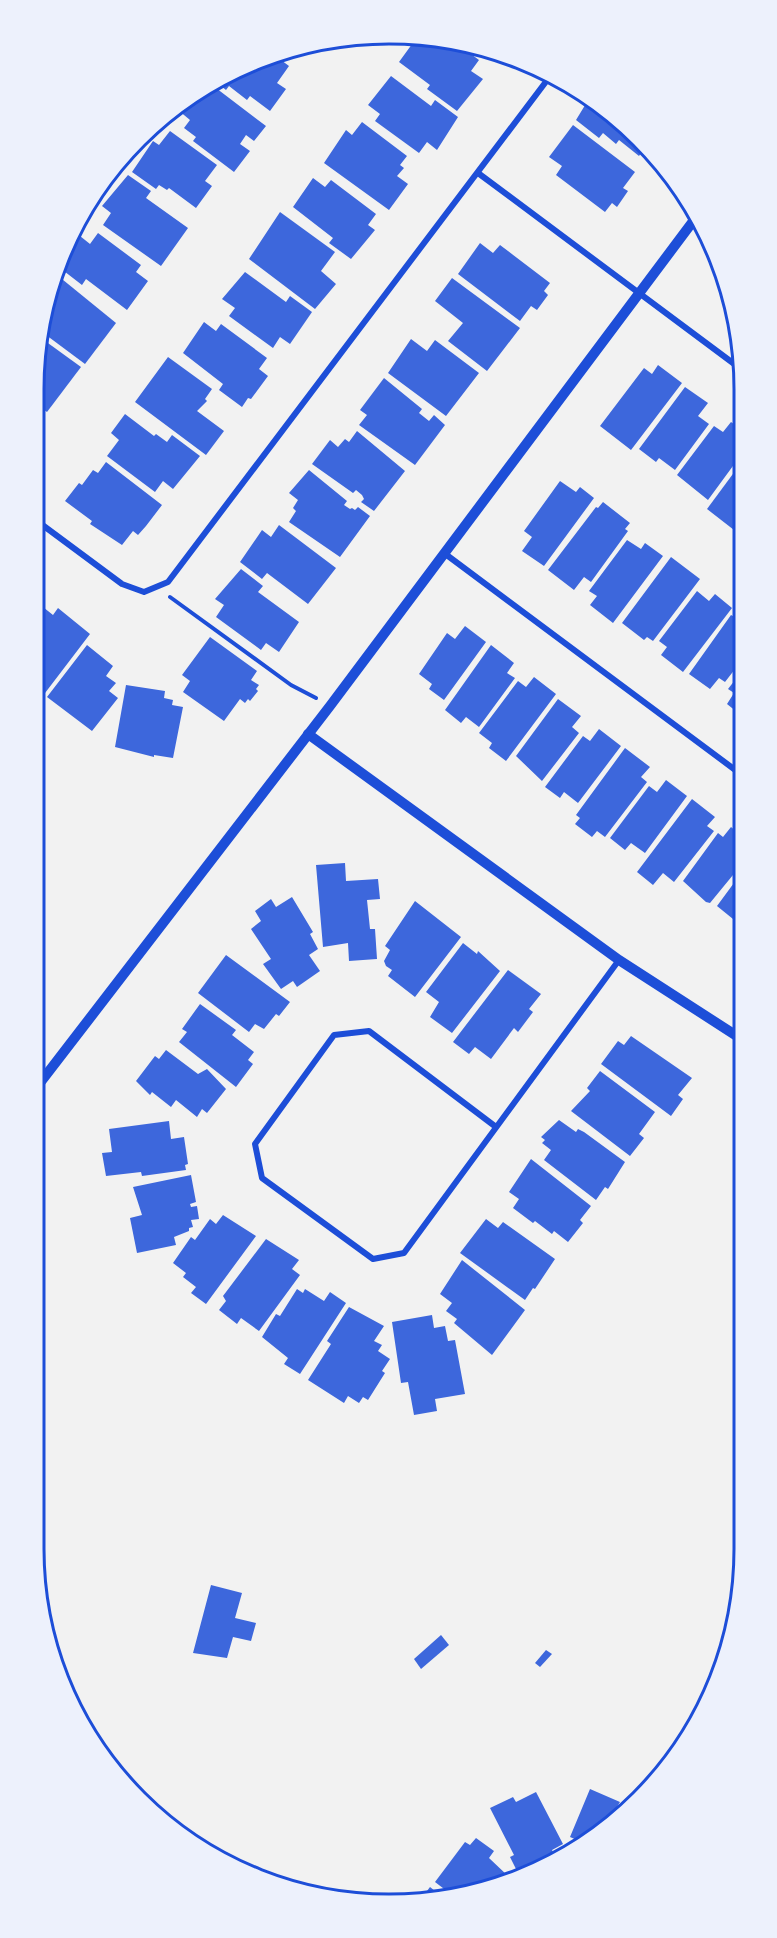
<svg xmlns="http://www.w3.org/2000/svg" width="777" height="1938" font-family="'Exo 2',sans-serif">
<rect width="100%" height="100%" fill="#f2f2f2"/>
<g fill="#3d67dc">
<polygon points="415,40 460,46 479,60 471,71 483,79 457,111 427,89 430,85 399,62"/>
<polygon points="277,57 289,66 277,83 286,89 270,111 250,96 247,100 229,86 226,90 216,82 231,70"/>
<polygon points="391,76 431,106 435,100 458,117 437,150 427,142 419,153 375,121 380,114 368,105"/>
<polygon points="212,85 266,126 254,141 246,135 240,144 250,151 234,172 193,141 196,137 184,128 190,120 178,110"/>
<polygon points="590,97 646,146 639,156 619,140 616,144 603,133 599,138 576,120"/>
<polygon points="362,122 407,156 400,165 404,168 397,176 408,184 389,210 324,163 346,130 352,135"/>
<polygon points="573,125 635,172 623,188 628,191 617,207 612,203 605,212 556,175 562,166 549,157"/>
<polygon points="170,131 217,165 205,181 212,186 196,208 169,188 167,190 159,185 156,189 132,172 153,141 159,145"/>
<polygon points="128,175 151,191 146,198 188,228 161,266 103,225 111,213 102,206"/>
<polygon points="313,178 325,187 331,180 376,214 368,225 375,230 351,259 329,243 333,238 293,207"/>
<polygon points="280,212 335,252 321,271 336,284 315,309 249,259"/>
<polygon points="98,233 141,265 136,272 148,281 127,310 86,279 82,285 60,268 80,236 90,244"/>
<polygon points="480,243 493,253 500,245 550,283 544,291 548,295 537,310 531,306 520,321 458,274"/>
<polygon points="245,272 286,302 290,296 312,312 290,344 280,337 273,348 229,316 235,308 222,299"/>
<polygon points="57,275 116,323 85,364 42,332 50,284"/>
<polygon points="452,278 520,328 487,371 448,341 463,323 435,301"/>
<polygon points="204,322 216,331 221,324 267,358 259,369 268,376 251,399 248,398 242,407 219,390 223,384 183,353"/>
<polygon points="41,338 81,367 47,412 33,402"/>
<polygon points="411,339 427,351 435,340 479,373 446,416 388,373"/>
<polygon points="168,357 212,389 205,399 207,401 197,411 224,431 206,455 135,402"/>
<polygon points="658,365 682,383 631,450 600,426 644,368 652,374"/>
<polygon points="384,378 422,409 419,413 429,421 434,415 445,425 415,465 359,425 367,415 360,410"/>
<polygon points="685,387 708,403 698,416 709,424 675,470 659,458 656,462 639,449"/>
<polygon points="125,414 154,436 156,434 167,442 172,435 200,456 173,489 163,481 155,492 107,456 119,440 111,433"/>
<polygon points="731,422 741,429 741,455 708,500 677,475 714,426 723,432"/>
<polygon points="357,431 405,471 374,511 361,502 364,499 362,495 356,490 353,493 312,464 330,440 338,447 345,439 349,442"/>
<polygon points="106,462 162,505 146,526 138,535 133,531 122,545 90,524 92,521 65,501 79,483 82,485 93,470 98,473"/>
<polygon points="741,463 741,521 734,530 707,509"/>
<polygon points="309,470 347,501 344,505 350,509 352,508 355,510 358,507 370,516 340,557 289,522 296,511 293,508 298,500 289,493"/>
<polygon points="560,481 576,492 580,487 594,498 544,566 522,551 532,537 524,531"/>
<polygon points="603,502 630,523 625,529 628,531 591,582 584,577 574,590 548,570 596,507 598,508"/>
<polygon points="279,525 336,568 308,604 267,573 262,579 240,562 262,530 271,537"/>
<polygon points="627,540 641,549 645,543 663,556 613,623 590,605 597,596 589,591"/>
<polygon points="671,557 700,579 653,641 647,637 644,640 622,623"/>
<polygon points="241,569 263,586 258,592 299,622 279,652 266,643 261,650 216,617 224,605 215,599"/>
<polygon points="697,591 709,601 715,594 732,608 683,672 661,655 667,647 659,641"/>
<polygon points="38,603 53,615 58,608 90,634 42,697 33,690 33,609"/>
<polygon points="731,615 742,621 742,660 725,682 719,678 710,689 689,674"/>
<polygon points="465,626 486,642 444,700 429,689 432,684 419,674 447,633 455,639"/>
<polygon points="210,637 257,671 251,680 259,685 256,689 258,691 250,701 248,699 245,703 240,699 224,721 183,692 190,681 182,675"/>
<polygon points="87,645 113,666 106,676 116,683 109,691 118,698 92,731 47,697"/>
<polygon points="491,645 514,663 507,673 515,678 479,727 466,717 461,723 445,710"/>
<polygon points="742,671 742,716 727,704 734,693 728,689"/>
<polygon points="534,677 556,694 506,761 489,748 492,743 479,733 518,681 526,687"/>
<polygon points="126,685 165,691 164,698 173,700 172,705 183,707 173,758 154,755 154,757 115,747"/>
<polygon points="558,699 581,716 572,727 579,733 542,781 516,756"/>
<polygon points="599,729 621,746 578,803 564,792 560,798 545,787 583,736 590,741"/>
<polygon points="625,748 650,767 641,777 647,782 605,837 597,831 592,837 575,824 580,818 576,815"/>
<polygon points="666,780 687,796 645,853 631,843 625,850 610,838 649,786 657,792"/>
<polygon points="692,799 715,817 707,826 714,831 674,882 663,873 653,885 637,872"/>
<polygon points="731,827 742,836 742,864 710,903 706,902 683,881 718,833 723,837"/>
<polygon points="345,863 346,881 378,879 380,899 367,900 370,929 375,929 377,959 349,961 348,943 323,947 316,865"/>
<polygon points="742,872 742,917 737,913 733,919 717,906"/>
<polygon points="292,897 313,932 310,934 318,949 309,955 320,971 297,987 293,981 281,989 263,964 271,959 251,929 261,921 255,911 271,899 276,907"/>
<polygon points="415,901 461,937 415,997 388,976 392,970 386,966 384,961 390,950 385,946"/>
<polygon points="463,943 477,954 478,951 500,971 452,1033 430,1017 439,1002 426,992"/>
<polygon points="226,955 290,1002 279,1016 276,1014 264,1029 255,1024 249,1032 198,993"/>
<polygon points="508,970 541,994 529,1009 533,1012 518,1032 514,1028 491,1059 475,1047 469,1054 453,1042"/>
<polygon points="200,1004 236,1030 232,1035 254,1052 248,1060 253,1064 236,1087 179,1042 187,1032 182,1029"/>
<polygon points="631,1036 692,1078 678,1095 683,1099 671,1116 601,1064 618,1041 624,1045"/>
<polygon points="166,1050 198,1074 207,1069 226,1089 207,1113 202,1109 197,1117 176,1100 171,1107 152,1092 150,1095 136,1081 155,1056 159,1059"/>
<polygon points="600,1071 655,1112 639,1134 644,1138 630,1156 571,1111 590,1091 587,1088"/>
<polygon points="559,1120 576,1132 578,1129 584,1132 625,1162 608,1189 605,1187 596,1200 544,1160 551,1150 542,1143 545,1140 541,1137"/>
<polygon points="169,1121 171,1139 184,1137 188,1164 185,1165 186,1170 142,1176 141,1172 106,1176 102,1153 112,1152 109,1129"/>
<polygon points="531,1159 591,1206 580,1220 583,1223 568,1242 554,1231 552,1234 535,1221 533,1223 513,1208 519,1199 509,1192"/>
<polygon points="191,1175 196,1202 190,1204 191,1207 197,1206 199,1219 191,1220 193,1227 189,1228 189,1231 174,1237 176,1245 137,1253 130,1218 142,1215 133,1187"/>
<polygon points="223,1215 256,1236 206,1304 191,1293 196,1287 183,1277 186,1273 173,1263 191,1237 195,1240 210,1219 216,1224"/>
<polygon points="486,1219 498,1228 503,1222 555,1259 535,1289 533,1288 525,1300 460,1253"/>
<polygon points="266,1239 299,1260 292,1269 300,1275 259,1331 241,1318 237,1324 219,1310 226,1301 223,1296"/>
<polygon points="462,1260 525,1310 492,1355 454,1323 457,1319 446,1311 452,1303 440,1294"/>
<polygon points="297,1289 303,1293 305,1289 324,1301 330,1292 346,1303 300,1374 284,1364 288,1358 262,1337 276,1314 280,1316"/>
<polygon points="349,1307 384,1326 374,1341 382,1345 378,1351 390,1359 382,1371 385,1373 368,1400 363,1397 359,1403 348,1396 344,1403 308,1380 331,1344 327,1341"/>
<polygon points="432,1315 434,1328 445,1326 448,1341 455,1340 465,1394 435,1399 437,1411 414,1415 408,1382 401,1383 392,1322"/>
<polygon points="211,1585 242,1593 235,1618 256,1623 251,1641 233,1637 227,1658 193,1653"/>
<polygon points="441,1635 449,1645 421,1669 414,1659"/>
<polygon points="546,1650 552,1654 540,1667 535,1663"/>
<polygon points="590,1789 620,1802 617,1807 623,1810 582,1847 584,1843 570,1837"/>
<polygon points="536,1792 563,1844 552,1850 556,1858 518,1873 510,1857 514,1855 490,1808 513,1797 516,1802"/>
<polygon points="476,1838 494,1851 489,1858 508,1876 456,1898 435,1882 465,1842 470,1845"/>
<polygon points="430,1887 445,1899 421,1899"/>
</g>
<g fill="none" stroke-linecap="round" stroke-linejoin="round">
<polyline stroke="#1d4ed8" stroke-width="4" points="170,597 291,685 316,698"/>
<g stroke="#1d4ed8" stroke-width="6">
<polyline points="478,173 741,369"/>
<polyline points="33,518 122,584 144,592 168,582 551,75"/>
<polyline points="444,553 742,775"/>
<polyline points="496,1127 369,1031 334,1035 255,1144 262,1178 373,1259 404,1253 619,960"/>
</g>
<g stroke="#1d4ed8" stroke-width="10">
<polyline points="308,734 619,960 743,1040"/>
<polyline points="33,1092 330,706 697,216"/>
</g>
</g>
<path d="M0 0H777V1938H0ZM389 44H389A345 345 0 0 1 734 389V1549A345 345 0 0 1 389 1894H389A345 345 0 0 1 44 1549V389A345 345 0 0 1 389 44Z" fill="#edf1fc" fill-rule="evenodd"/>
<path fill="none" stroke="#1d4ed8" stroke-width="3" d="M389 44H389A345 345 0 0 1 734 389V1549A345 345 0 0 1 389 1894H389A345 345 0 0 1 44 1549V389A345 345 0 0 1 389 44Z"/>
</svg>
